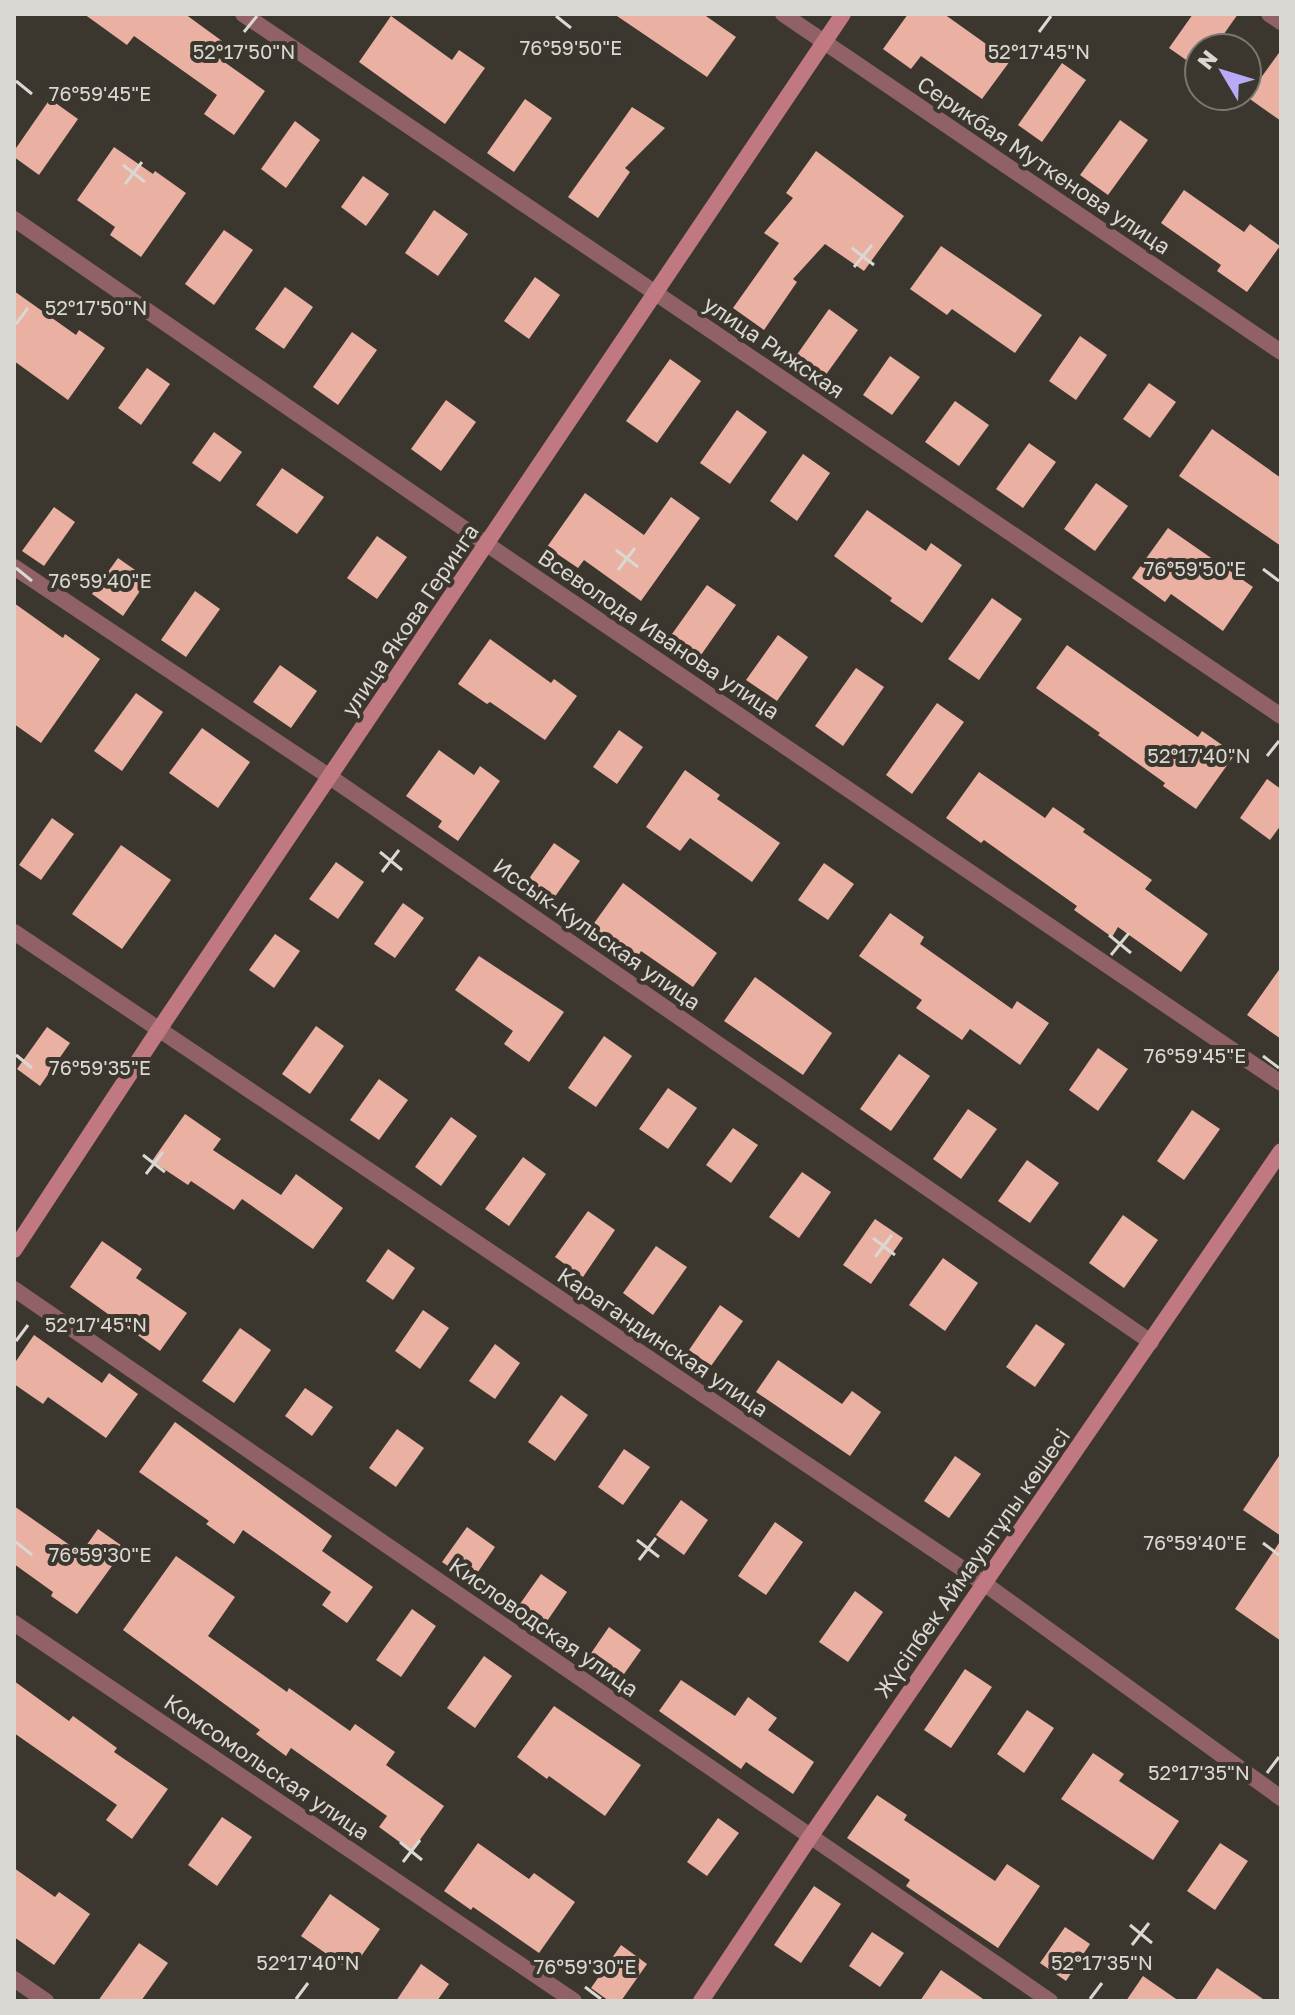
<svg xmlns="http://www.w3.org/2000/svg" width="1295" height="2015" font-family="'Golos Text',sans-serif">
<rect width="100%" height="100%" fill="#3b372e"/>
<g fill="#eab0a2">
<polygon points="84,14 185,14 222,41 213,54 265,91 234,135 204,114 217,95 134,36 127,45"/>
<polygon points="614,14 703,14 736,37 707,77"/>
<polygon points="908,14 944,14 1010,61 982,99 921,56 911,69 883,49"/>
<polygon points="1193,14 1238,14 1214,48 1199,48 1199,69 1169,48"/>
<polygon points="391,16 452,60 459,50 485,68 445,124 359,62"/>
<polygon points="1281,50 1281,121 1247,97"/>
<polygon points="1062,63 1086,80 1042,142 1018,125"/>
<polygon points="50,99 78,119 39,175 14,157 14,151"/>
<polygon points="525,99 552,118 514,172 487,153"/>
<polygon points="632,107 665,128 625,168 630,172 598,218 568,197"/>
<polygon points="1120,120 1148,140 1108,195 1080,175"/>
<polygon points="295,121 320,140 286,188 261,169"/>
<polygon points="114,147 153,174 155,171 186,193 141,257 110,235 115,227 77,200"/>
<polygon points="816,151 904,216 864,271 825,244 793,279 797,282 764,330 733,308 779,243 764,233 793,198 786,193"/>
<polygon points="363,176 389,194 366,226 341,207"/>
<polygon points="1184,190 1244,232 1250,224 1280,246 1247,292 1217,271 1221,265 1161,223"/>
<polygon points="434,210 468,234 438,276 405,253"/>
<polygon points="224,230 253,250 214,305 185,284"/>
<polygon points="941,246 1042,315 1015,353 952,309 947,315 910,289"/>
<polygon points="535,277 560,295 529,339 504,321"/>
<polygon points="285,287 313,307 284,349 255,329"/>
<polygon points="14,291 76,335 79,330 105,348 68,400 14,361"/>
<polygon points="829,309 858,330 825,376 796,356"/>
<polygon points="352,332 377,350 338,405 313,387"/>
<polygon points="1080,336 1107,355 1076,400 1049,381"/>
<polygon points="890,356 920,377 892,415 863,395"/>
<polygon points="670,359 701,381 657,443 626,421"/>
<polygon points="147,368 170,384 141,425 118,408"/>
<polygon points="1149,383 1176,402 1150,438 1123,419"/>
<polygon points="446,400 476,422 441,471 411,449"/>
<polygon points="955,401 989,425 959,466 925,442"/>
<polygon points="737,410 767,432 730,484 700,463"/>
<polygon points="1212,429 1281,478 1281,546 1179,476"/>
<polygon points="214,432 242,452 220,482 192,463"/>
<polygon points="1029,443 1056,462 1023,508 996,489"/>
<polygon points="803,454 830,473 797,521 770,501"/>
<polygon points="282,468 324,497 297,534 256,505"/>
<polygon points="1096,483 1128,506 1095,551 1064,529"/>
<polygon points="585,493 644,535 671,497 700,518 641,601 584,560 578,568 547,547"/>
<polygon points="54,507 75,522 44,566 22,551"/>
<polygon points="867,510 926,551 931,543 962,565 922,623 890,601 892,598 834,556"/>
<polygon points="1168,528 1253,587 1223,631 1171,594 1165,602 1132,578"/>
<polygon points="377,536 407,557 377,599 347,578"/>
<polygon points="118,558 148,579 123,616 92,594"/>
<polygon points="707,585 736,605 701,655 672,634"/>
<polygon points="195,591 220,609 186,657 161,640"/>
<polygon points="992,598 1022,619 979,680 948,659"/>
<polygon points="14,603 63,638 65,634 100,659 41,743 14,724"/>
<polygon points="778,635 808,657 777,701 746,680"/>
<polygon points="490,639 551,683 554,679 577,696 545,740 490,702 487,704 458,684"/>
<polygon points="1067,645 1198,737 1202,731 1235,754 1196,809 1163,786 1165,783 1098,735 1100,733 1036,688"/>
<polygon points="280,665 317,691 291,728 253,702"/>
<polygon points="856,668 884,687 843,746 815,726"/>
<polygon points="136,693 163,712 122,771 94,751"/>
<polygon points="937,703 964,722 912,794 886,775"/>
<polygon points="202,728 250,762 218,808 169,773"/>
<polygon points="619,730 643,747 617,784 593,767"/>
<polygon points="439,750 474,775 480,766 500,781 458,841 438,827 442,821 406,796"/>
<polygon points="685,770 720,795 717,799 780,843 752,882 690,838 680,851 646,827"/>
<polygon points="979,772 1045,818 1053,807 1085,829 1083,832 1152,880 1145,889 1208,934 1181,972 1118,927 1112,937 1074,910 1077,906 984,840 981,843 946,818"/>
<polygon points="1267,779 1281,789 1281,825 1270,840 1240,818"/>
<polygon points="52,818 74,834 41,880 19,865"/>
<polygon points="554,843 580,861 554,898 528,880"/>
<polygon points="121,845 171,880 122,949 72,914"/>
<polygon points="336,862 364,882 338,919 309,899"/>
<polygon points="824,863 854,884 828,920 798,900"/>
<polygon points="623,883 717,953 693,987 641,951 637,958 592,926"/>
<polygon points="403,903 424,918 395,958 374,944"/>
<polygon points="890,913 924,937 920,944 1012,1009 1017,1001 1049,1023 1020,1065 970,1029 962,1040 916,1008 922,1000 859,956"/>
<polygon points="275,934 300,951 274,988 249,970"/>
<polygon points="479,956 564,1012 529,1062 504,1044 513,1031 455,990"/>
<polygon points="1281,967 1281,1039 1247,1015"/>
<polygon points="755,977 832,1033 803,1075 724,1021"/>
<polygon points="316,1026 344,1046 310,1094 282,1074"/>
<polygon points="47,1027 70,1043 40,1086 17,1069"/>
<polygon points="604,1036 632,1056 596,1107 568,1088"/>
<polygon points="1098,1048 1128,1069 1098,1111 1069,1090"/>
<polygon points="899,1054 930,1076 891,1131 860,1109"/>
<polygon points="379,1079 408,1100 379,1140 350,1120"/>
<polygon points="668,1088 697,1108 668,1149 639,1129"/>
<polygon points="968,1109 997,1129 961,1179 933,1159"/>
<polygon points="1192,1110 1220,1129 1184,1180 1157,1161"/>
<polygon points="185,1114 221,1139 213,1150 281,1195 296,1174 343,1208 313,1249 242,1199 234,1210 191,1181 188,1185 152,1161"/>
<polygon points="451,1117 477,1136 441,1186 415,1167"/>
<polygon points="733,1128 758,1145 731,1183 706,1165"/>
<polygon points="523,1157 546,1174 509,1226 485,1209"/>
<polygon points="1027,1160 1059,1183 1030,1223 998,1201"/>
<polygon points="802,1172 831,1192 799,1238 769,1217"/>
<polygon points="588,1211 615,1230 583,1277 555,1257"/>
<polygon points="1123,1215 1158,1240 1124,1288 1089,1263"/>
<polygon points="875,1219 903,1238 871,1284 843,1265"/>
<polygon points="102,1241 142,1269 136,1278 187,1313 160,1351 70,1287"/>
<polygon points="656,1246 687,1267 653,1315 623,1293"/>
<polygon points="388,1249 415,1268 393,1300 366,1281"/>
<polygon points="943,1258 978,1283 945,1331 909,1305"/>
<polygon points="720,1305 743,1321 711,1366 689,1350"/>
<polygon points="423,1310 449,1328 420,1369 395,1351"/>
<polygon points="1036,1324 1065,1344 1035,1387 1006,1367"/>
<polygon points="240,1328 271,1350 234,1403 202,1381"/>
<polygon points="34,1335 102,1383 109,1373 138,1394 106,1438 48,1397 43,1404 14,1384 14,1364"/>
<polygon points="495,1344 520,1363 495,1399 469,1381"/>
<polygon points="778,1360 842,1404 852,1391 881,1412 850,1456 756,1392"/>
<polygon points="305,1388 333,1407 312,1436 285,1416"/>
<polygon points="561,1395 588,1415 555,1461 528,1442"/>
<polygon points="175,1422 332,1536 322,1551 373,1587 347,1623 322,1605 331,1592 243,1530 234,1544 206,1524 209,1521 139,1472"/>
<polygon points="397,1429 424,1448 396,1487 369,1468"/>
<polygon points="624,1449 650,1467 623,1505 598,1487"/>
<polygon points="1281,1453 1281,1536 1243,1510"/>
<polygon points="955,1456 981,1474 949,1518 924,1501"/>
<polygon points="681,1500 708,1520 684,1555 656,1535"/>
<polygon points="14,1506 81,1553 98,1529 125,1548 77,1614 51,1596 53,1592 14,1564"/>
<polygon points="775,1522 803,1542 766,1595 738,1576"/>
<polygon points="467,1527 495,1547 471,1582 442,1562"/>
<polygon points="1281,1540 1281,1641 1235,1609"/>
<polygon points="176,1556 235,1597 208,1636 287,1692 289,1688 350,1731 355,1724 395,1752 386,1765 444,1806 412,1851 379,1827 387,1816 291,1748 286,1756 256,1734 260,1730 123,1630"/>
<polygon points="541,1574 567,1592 541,1630 515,1611"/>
<polygon points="855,1591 883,1612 848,1662 819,1642"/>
<polygon points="412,1609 436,1626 401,1677 376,1660"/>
<polygon points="609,1627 641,1650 617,1684 585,1662"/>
<polygon points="484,1656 512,1676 475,1728 447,1708"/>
<polygon points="965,1669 992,1687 951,1748 924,1730"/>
<polygon points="681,1680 735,1716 748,1697 777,1718 768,1730 814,1762 793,1794 746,1762 741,1769 659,1711"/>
<polygon points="14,1681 69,1721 73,1716 117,1748 114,1752 168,1789 132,1839 106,1820 117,1805 14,1733"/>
<polygon points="554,1706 641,1765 605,1816 549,1776 547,1779 517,1757"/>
<polygon points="1027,1710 1054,1728 1024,1773 997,1754"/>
<polygon points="1093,1753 1124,1774 1119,1781 1179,1821 1153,1860 1061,1799"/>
<polygon points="877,1795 907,1815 904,1820 995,1881 1007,1864 1040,1886 998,1948 906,1886 910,1880 847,1838"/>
<polygon points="222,1817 252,1837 217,1886 188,1865"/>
<polygon points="718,1818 739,1833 707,1876 687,1862"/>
<polygon points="478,1843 529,1879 534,1873 575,1902 539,1953 473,1907 471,1910 444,1891"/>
<polygon points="1220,1843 1248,1861 1215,1910 1187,1891"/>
<polygon points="14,1868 55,1897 59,1892 90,1914 54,1965 14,1937"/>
<polygon points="814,1886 841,1904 801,1963 774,1945"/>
<polygon points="330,1894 380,1929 351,1971 301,1936"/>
<polygon points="1065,1927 1090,1944 1066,1981 1040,1963"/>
<polygon points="872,1932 904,1953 880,1987 849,1966"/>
<polygon points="139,1943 168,1963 141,2001 98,2001"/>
<polygon points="621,1945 647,1964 621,2001 609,2001 591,1988"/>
<polygon points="421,1964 449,1984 437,2001 396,2001"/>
<polygon points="1217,1968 1266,2001 1195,2001"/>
<polygon points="941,1970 986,2001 920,2001"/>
<polygon points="1143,1976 1179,2001 1126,2001"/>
</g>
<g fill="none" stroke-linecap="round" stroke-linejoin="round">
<g stroke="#906266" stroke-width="16">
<polyline points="243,14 1281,716"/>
<polyline points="783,14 1281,352"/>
<polyline points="1269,14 1281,22"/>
<polyline points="14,219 488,545 1281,1083"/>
<polyline points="14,567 330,777 1151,1342"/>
<polyline points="14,932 985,1584 1281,1798"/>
<polyline points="14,1289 1050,2001"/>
<polyline points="14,1623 574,2001"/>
<polyline points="14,1979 46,2001"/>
</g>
<g stroke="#c07980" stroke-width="16">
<polyline points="14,1250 158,1031 843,14"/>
<polyline points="701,2001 810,1837 1281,1151"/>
</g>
</g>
<path fill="none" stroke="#dad8d2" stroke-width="3" d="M556 16 571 28M244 32 257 16M1039 32 1051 16M16 81 32 94M123 165 145 182M125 184 142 162M852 248 874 265M854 267 872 245M16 324 28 308M616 550 638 567M16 568 32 581M1263 569 1279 581M618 570 635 548M1267 756 1279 741M380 852 402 870M382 872 399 850M1109 935 1131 953M1111 955 1129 933M16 1055 32 1068M1263 1056 1279 1068M143 1155 165 1172M146 1174 163 1152M873 1238 895 1255M875 1257 892 1235M16 1341 28 1325M637 1540 659 1557M16 1542 32 1555M1263 1543 1279 1555M639 1560 656 1538M1267 1773 1279 1757M400 1842 422 1860M403 1862 420 1840M1130 1925 1152 1943M1132 1945 1149 1923M585 1987 601 1999M296 1999 308 1983M1090 1999 1102 1983"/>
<g text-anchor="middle" stroke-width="8" stroke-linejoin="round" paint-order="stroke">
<g font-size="22" fill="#dad8d2" stroke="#3b372e">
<text transform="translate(1044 165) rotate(34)" y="8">Серикбая Муткенова улица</text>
<text transform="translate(774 347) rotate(34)" y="8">улица Рижская</text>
<text transform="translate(410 620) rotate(-56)" y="8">улица Якова Геринга</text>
<text transform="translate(659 634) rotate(34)" y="8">Всеволода Иванова улица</text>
<text transform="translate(597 934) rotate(35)" y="8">Иссык-Кульская улица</text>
<text transform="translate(663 1342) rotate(34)" y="8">Карагандинская улица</text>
<text transform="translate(972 1563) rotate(-55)" y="8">Жүсіпбек Аймауытұлы көшесі</text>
<text transform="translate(544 1627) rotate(35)" y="8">Кисловодская улица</text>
<text transform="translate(267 1767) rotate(34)" y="8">Комсомольская улица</text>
</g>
</g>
<g font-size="20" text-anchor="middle" fill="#dad8d2" stroke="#3b372e" stroke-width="8" stroke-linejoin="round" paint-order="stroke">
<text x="571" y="55">76°59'50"E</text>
<text x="244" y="59">52°17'50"N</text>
<text x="1039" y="59">52°17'45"N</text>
<text x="100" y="101">76°59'45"E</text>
<text x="96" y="315">52°17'50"N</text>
<text x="1195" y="576">76°59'50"E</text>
<text x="100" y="588">76°59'40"E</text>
<text x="1199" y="763">52°17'40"N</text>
<text x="1195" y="1063">76°59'45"E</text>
<text x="100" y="1075">76°59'35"E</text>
<text x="96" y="1332">52°17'45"N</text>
<text x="1195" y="1550">76°59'40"E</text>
<text x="100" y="1562">76°59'30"E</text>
<text x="1199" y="1780">52°17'35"N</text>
<text x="308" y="1970">52°17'40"N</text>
<text x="1102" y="1970">52°17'35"N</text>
<text x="585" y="1974">76°59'30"E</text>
</g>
<rect width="1295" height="2015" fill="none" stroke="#dad8d2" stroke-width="32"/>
<g transform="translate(1223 72) rotate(308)"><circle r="38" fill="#3b372e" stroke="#7b7770" stroke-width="2"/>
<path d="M0-6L14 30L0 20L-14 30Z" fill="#b9aaf7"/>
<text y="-12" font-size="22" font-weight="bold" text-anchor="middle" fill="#dad8d2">N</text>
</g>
</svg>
